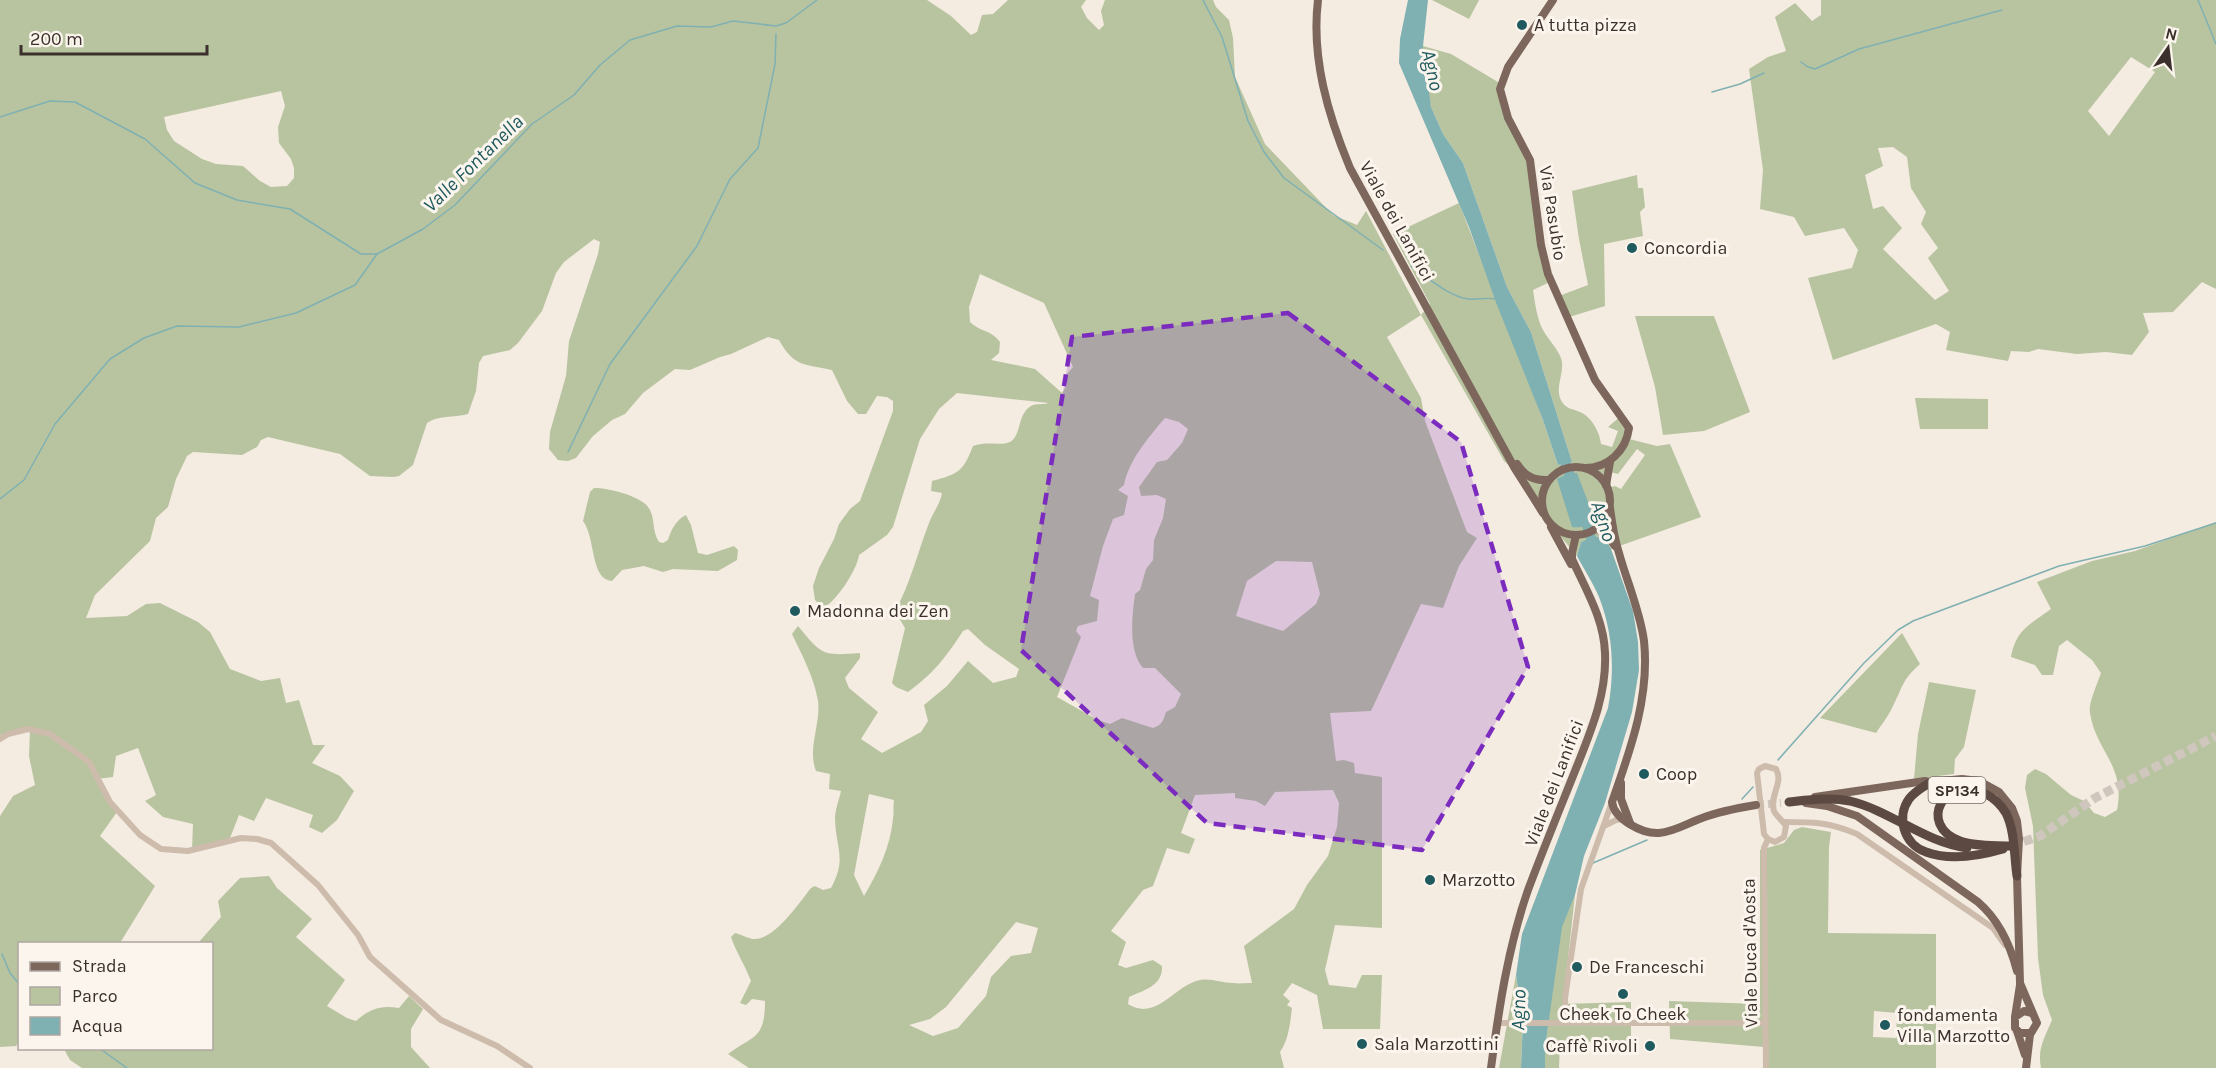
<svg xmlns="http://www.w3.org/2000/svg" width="2216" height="1068" font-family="Karla,sans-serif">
<rect width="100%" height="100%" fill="#f4ebe1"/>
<g fill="#b8c4a0" fill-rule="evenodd">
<path d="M0 0H927L951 16 971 35 977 32 982 15 993 14 1008 0H1086L1081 7 1087 18 1099 30 1104 25 1101 11 1105 0H1213L1216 7 1229 20 1233 38 1235 77 1265 144 1333 215 1357 225 1366 211 1421 315 1430 304 1393 234 1459 203 1543 420 1558 465 1572 462 1531 332 1507 287 1463 163 1443 134 1431 107 1425 73 1423 46 1451 54 1503 85V103L1530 159 1540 244 1552 281 1533 290C1535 303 1537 319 1543 330 1548 339 1557 348 1561 358 1566 373 1553 387 1562 402 1567 410 1575 409 1582 413 1592 418 1600 433 1601 444L1612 447 1618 431 1608 427 1622 415 1629 439 1657 446 1670 444 1701 517 1611 549 1604 537 1581 542 1577 556 1550 524 1524 479 1504 461 1421 315 1387 337 1421 398 1425 421 1467 532 1477 538 1459 566 1443 608 1421 604 1371 711 1330 713 1336 761 1344 760 1354 763 1355 773 1382 777V928L1335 925 1325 970 1329 985 1356 988 1362 975H1382L1380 1029H1323L1317 995 1292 983 1283 995 1290 1001 1287 1005 1292 1008C1290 1023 1289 1039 1280 1052L1284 1068H749L728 1054C754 1035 765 1039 765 1001L752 999 746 1005 740 1003 751 981C745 965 736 952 731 937L735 933C740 934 747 938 753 939 774 941 799 903 811 888L815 886 823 890 831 888C847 859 836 849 835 819 835 810 839 800 841 791L829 789 830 774 816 771C807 749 821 724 818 701 814 677 802 655 792 634L798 626C822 655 822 656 860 653V658L845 678 849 688 878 712 861 739 882 753 921 732 928 721 924 705 947 686 968 661 993 683 1016 677 1019 669 985 645 968 629 963 631C946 657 934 673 908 692L896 687 892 683 905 628 895 611C911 582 917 554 929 523 933 512 940 505 942 493L931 491 932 481C958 474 963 472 973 446 986 441 1002 446 1010 442 1022 435 1017 414 1031 406 1037 403 1043 405 1049 403L957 393 939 409 920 439 893 527 887 535 859 555C857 570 836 602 823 608L815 600 813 586 819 568 834 539 839 524 850 509 860 501 893 411V401L887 397 877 396 866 414H858L847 401 832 370C804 364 794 367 779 340L768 337 731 354 720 357 690 370 675 369 643 393 625 414 612 420 593 436 576 458 568 461 558 460 549 449 550 432 566 376 569 341 598 254 600 242 594 239 564 262 556 273 542 311 518 343 510 350 483 356 479 363 476 391 468 414C453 418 438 415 427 423L413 465 399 476 393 477 370 476 340 454 268 437 261 440 257 447 242 455 193 452 187 456 176 479 168 507 156 518 150 541 95 595 86 618 127 616 146 604 160 603 198 622 210 632 230 669 261 681 280 678 286 703 299 700 313 745H325L312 763 340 776 354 791 337 820 322 833 309 827 313 815 266 798 254 821 239 815 230 838 192 850 193 824 163 817 145 801 156 795 138 748 116 756 113 777 97 779 117 812 100 836 155 886 120 943 20 944 19 1041 16 1046 0 1047V816L13 796 35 785 29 756 30 730 0 735ZM281 91 285 106 278 127 279 143 291 159 294 168V178L287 186 271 187 260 181 243 166 216 164 202 159 174 141 167 130 164 117ZM980 274 1044 303 1073 367 1066 375 1067 385 1062 393 1035 369 991 360 999 353 1000 342C990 329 982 333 970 322L969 307ZM1165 418 1179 422 1188 429 1182 443 1167 460 1157 462 1139 487 1141 496 1157 495 1166 499 1163 518 1154 540 1153 560 1146 569 1140 590 1135 594C1132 616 1128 651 1143 668H1155L1181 694 1175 707 1166 712C1163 721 1162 725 1153 728L1122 718 1110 724 1098 720 1057 697 1081 637 1076 631 1078 626 1097 621 1099 600 1090 596 1103 546 1113 519 1124 515 1128 496 1118 490 1124 485C1129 460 1148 438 1165 418ZM1637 449 1645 455 1621 489 1615 486 1611 487 1610 472 1618 474ZM1276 561 1312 562 1320 594 1316 604 1283 631 1236 616 1247 581ZM1333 790 1339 803 1337 827 1328 856 1307 885 1294 909 1244 946 1252 983C1245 983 1239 984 1233 983 1222 983 1211 978 1200 980 1174 985 1157 1022 1128 1004L1129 997C1144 990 1163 986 1162 966L1153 960 1126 968 1118 965 1126 942 1111 931 1143 890 1153 886 1167 848 1189 854 1195 839 1181 833 1195 795 1235 793V798L1256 801 1265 806 1275 792ZM869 794 894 800C893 807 894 813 893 819 890 848 878 872 864 896L854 875ZM1016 922 1038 928 1031 953 1011 956 991 977 986 996 958 1028 933 1036 909 1025 930 1019 946 1007Z"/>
<polygon points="1432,0 1479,0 1469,19"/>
<path d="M1821 0H2216V289L2202 282 2173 312 2143 313 2149 332 2132 355 2106 352 2077 354 2038 349 2029 352 2011 351 2008 361 1946 350 1950 332 1936 324 1833 360 1808 278 1852 268 1858 250 1844 228 1805 236 1794 217 1760 209 1763 170 1749 69 1768 57 1786 51 1775 17 1795 3 1812 21 1821 15ZM2131 57 2155 72 2109 136 2088 111ZM1893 147 1907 157 1911 188 1926 212 1921 224 1938 248 1928 258 1949 291 1935 300 1883 249 1902 228 1883 206 1873 209 1865 175 1883 166 1878 148Z"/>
<polygon points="1637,175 1638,188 1643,188 1645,207 1640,212 1643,236 1604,244 1605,306 1569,317 1559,296 1588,285 1579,239 1572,191"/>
<polygon points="1635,316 1714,316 1750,412 1704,431 1663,435 1655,387"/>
<polygon points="1915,398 1988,399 1988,429 1920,429"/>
<path d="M594 488C608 488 644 496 650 510 655 520 652 531 659 542L663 543 668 540C671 530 676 520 686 515L691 525 698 553 707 555 734 546 738 550 737 560 718 571 673 569 663 572 644 566 622 570 612 581C590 580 596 538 583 521L590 492Z"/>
<path d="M2216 522V1068H2041C2037 1049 2045 1037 2052 1020L2043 995 2038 958 2033 826 2025 788 2027 775 2035 769 2046 774 2071 795 2084 801 2094 813 2105 817 2117 810C2126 765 2096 752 2090 713 2088 704 2098 682 2101 673L2092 660 2067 640 2059 646 2053 675H2042L2035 665 2011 657C2016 630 2029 625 2051 609L2037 582 2092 561 2135 551Z"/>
<path d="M1902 633 1920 664C1901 681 1903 687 1892 708 1888 717 1881 725 1876 733L1820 718Z"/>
<polygon points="1929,682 1976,690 1964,747 1955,759 1954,774 1914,779 1918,734"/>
<path d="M1802 827 1831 832 1829 847 1828 933 1936 934V1068H1765L1764 1047 1670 1039 1669 1001 1760 1004V850L1784 843 1794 830ZM1874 1011 1897 1013 1896 1038 1873 1037Z"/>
<path d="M269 876 277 888 312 919 296 937 345 980 327 1006 347 1018 356 1021C370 1009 380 1005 399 1008L409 996 423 1009 411 1029V1047L430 1068H82L70 1060 64 1049 212 1048V944L198 943 221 917 218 901 240 878Z"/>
<polygon points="1575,895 1563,1004 1631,1002 1631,1041 1560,1042 1559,1068 1545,1068 1545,1048 1561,927"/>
<polygon points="1516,975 1523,1020 1521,1068 1499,1068"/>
</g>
<g fill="#7fb0b2">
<polygon points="1408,0 1428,0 1423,46 1431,107 1443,134 1463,163 1507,287 1531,332 1572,462 1558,465 1543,420 1497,305 1469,227 1399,63 1400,39"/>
<path d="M1577 473 1595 520C1588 526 1582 528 1572 527L1557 479 1567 474Z"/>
<path d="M1593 537H1604L1611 549 1633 611 1638 642 1639 670 1632 712 1605 803 1584 856 1575 895 1562 927 1545 1048V1068H1521L1523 1020 1516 975 1522 934 1608 708C1615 671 1613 633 1599 597 1593 583 1584 569 1577 556L1581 542Z"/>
</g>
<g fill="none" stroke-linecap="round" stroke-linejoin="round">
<g stroke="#7fb0b2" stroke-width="1.5">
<polyline points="1203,0 1222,37 1248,121 1264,152 1284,178 1383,250"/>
<polyline points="2198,0 2216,44"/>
<polyline points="1801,62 1808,67 1815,69 1859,49 2002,10"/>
<polyline points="1712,92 1740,84 1764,73"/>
<polyline points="0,117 50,101 75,102 145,139 195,183 237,200 290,209 361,254 377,254"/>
<path d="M1411 266C1427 277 1448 296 1468 299 1478 300 1486 297 1496 299"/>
<polyline points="568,452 610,364 697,246 730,179 758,148 775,64 776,34"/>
<polyline points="0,499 24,480 55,424 110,359 144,338 177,326 239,327 296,313 355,285 377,254 423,229 455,205 532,124 574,95 600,65 630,40 677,26 711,27 733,21 776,26 786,23 817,0"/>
<polyline points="1778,760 1864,663 1898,630 1913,621 2059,566 2145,546 2216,523"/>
<polyline points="1742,799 1753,787"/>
<polyline points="1593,863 1647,840"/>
<polyline points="2,954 10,973 20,985"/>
<polyline points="99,1048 127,1068"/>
</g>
<g stroke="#7fb0b2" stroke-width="10">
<polyline points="1561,451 1574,487"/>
<polyline points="1583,513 1595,550"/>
</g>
<polyline stroke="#cfc6bd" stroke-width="8" stroke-dasharray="8 4" stroke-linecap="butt" points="1756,805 1781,803"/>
<polyline stroke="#cfc6bd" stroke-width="9" stroke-dasharray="9 4.5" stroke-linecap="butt" points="2011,846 2040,836 2095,798 2216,736"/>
<g stroke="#cdbbac" stroke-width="6">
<polyline points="0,739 8,734 28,729 50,734 89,762 110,802 140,835 161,849 188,851 241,838 257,839 271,843 318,885 358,935 370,957 441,1020 497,1046 530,1068"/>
<path d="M1765 766 1776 769C1784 783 1769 795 1774 811 1777 817 1783 821 1786 826L1784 837 1775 842 1768 839 1764 834 1757 773 1759 769Z"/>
<path d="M1784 822C1813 822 1829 822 1857 834L1993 928 2005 945"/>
<polyline points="1604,826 1616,820 1623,819"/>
<polyline points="1566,1022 1565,998 1581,889 1612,802"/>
<polyline points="1497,1023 1766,1023"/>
<polyline points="1766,1068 1764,859 1764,848 1768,839"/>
</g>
<g stroke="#7d675c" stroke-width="8">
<path d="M1318 0C1311 58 1328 115 1350 168L1514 467 1543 513"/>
<path d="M1553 0 1508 67 1500 89 1508 118 1530 160 1541 245 1548 274 1595 380 1629 428C1626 451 1608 468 1585 468"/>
<path d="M1517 464C1525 476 1534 481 1548 480"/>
<circle cx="1576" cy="501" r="34"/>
<polyline points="1606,485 1610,462"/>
<path d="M1610 508C1612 523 1614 538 1619 553 1627 582 1640 611 1644 641 1650 697 1630 751 1612 802 1614 819 1642 834 1659 833 1674 832 1688 823 1702 818 1720 811 1738 808 1756 805"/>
<polyline points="1551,527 1571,564"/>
<polyline points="1597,529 1608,536 1615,546"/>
<polyline points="1621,783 1621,799 1630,823"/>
<polyline points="1815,797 1925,781 1931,782 1962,779 1979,781 1999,792 2012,808 2017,821 2019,839 2017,876 2020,983 2037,1023 2031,1033 2020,1033 2015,1028 2015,1017 2024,1011 2032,1013"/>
<path d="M1806 803 1827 806 1857 816 1978 902C1999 920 2010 944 2017 971"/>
<polyline points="2015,1017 2020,985"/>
<polyline points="2017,1031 2025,1055"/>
<path d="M1491 1068C1499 1008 1508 947 1528 890 1543 850 1559 811 1575 771 1590 733 1607 695 1605 653 1604 619 1586 590 1572 559V553L1576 535"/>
<polyline points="2026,1068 2030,1034"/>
</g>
<g stroke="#5c4a42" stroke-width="9">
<path d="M1931 782C1923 787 1915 791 1909 799 1896 817 1904 845 1926 852 1950 861 1979 856 2003 849"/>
<path d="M1789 802C1809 800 1830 797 1850 801 1891 811 1924 842 1967 848"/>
<path d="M2011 846C1995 845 1976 847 1960 841 1916 825 1945 772 1986 794 1994 798 2001 805 2006 813 2015 831 2014 856 2017 876"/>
</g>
</g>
<path fill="#7b2cbf" fill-opacity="0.2" stroke="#7b2cbf" stroke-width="4.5" stroke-dasharray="12 8" stroke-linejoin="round" d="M1288 313 1461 442 1528 667 1422 850 1207 823 1021 650 1072 337Z"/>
<g fill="#1f5a5e" stroke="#fbf5ee" stroke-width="2">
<circle cx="1522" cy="25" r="6"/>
<circle cx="1632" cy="248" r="6"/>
<circle cx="795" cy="611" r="6"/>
<circle cx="1644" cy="774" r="6"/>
<circle cx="1430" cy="880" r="6"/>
<circle cx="1577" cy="967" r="6"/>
<circle cx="1623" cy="994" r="6"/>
<circle cx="1885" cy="1025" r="6"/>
<circle cx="1362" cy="1044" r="6"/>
<circle cx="1650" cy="1046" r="6"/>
</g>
<g text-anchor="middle" stroke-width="6" stroke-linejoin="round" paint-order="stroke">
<rect fill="#fbf5ee" stroke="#756b66" stroke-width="1.5" x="1928.5" y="777" width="57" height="26" rx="4.5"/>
<g font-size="16" font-weight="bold" fill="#3b302b">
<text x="1957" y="796">SP134</text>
</g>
<g font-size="18" fill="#3b302b" stroke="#fbf5ee" text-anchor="start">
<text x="1534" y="31">A tutta pizza</text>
<text x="1644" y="254">Concordia</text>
<text x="807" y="617">Madonna dei Zen</text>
<text x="1656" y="780">Coop</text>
<text x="1442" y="886">Marzotto</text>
<text x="1589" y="973">De Franceschi</text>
<text x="1623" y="1020" text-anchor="middle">Cheek To Cheek</text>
<text x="1897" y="1021">fondamenta<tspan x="1897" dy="21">Villa Marzotto</tspan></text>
<text x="1374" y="1050">Sala Marzottini</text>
<text x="1638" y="1052" text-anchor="end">Caffè Rivoli</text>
</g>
<g font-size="18" fill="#3b302b" stroke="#fbf5ee">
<text transform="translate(1553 213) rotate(81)" y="6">Via Pasubio</text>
<text transform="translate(1397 221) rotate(61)" y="6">Viale dei Lanifici</text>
<text transform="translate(1554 783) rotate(-69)" y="6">Viale dei Lanifici</text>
<text transform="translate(1750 953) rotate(-91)" y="6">Viale Duca d'Aosta</text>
</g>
<g font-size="20" font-style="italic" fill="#1f5a5e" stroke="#fbf5ee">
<text transform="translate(1433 70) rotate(78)" y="7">Agno</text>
<text transform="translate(473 163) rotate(-44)" y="7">Valle Fontanella</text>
<text transform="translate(1604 521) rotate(72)" y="7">Agno</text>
<text transform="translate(1518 1010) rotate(-88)" y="7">Agno</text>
</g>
</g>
<rect x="18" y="942" width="195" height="108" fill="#fbf5ee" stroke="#aea6a0" stroke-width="1.5"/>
<rect x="30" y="962" width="30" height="9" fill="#7d675c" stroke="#aea6a0" stroke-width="1.5"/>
<text x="72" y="972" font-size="18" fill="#3b302b">Strada</text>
<rect x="30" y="987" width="30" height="18" fill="#b8c4a0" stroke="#aea6a0" stroke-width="1.5"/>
<text x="72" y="1002" font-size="18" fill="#3b302b">Parco</text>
<rect x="30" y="1017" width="30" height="18" fill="#7fb0b2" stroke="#aea6a0" stroke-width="1.5"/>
<text x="72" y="1032" font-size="18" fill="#3b302b">Acqua</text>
<g transform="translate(2168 48) rotate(14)" stroke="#fbf5ee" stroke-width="4.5" paint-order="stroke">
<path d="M0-4.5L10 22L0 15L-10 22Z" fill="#3b302b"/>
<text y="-9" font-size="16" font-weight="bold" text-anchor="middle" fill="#3b302b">N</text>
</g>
<path d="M21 45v9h186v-9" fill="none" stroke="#3b302b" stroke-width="3"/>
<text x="30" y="45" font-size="18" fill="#3b302b" stroke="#fbf5ee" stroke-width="4.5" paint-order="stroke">200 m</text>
</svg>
